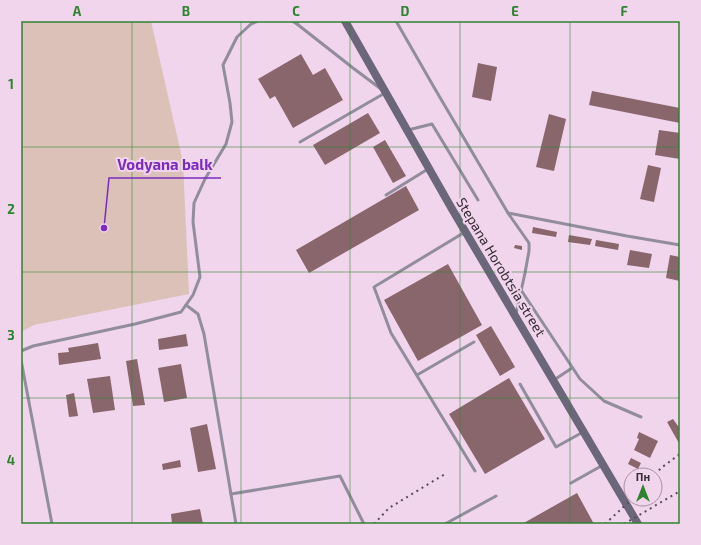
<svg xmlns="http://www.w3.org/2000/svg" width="701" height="545" font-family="'Exo 2',sans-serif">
<rect width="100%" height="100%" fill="#f1d5ec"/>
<polygon fill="#dbc1b7" points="21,21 151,21 183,162 189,294 34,325 21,332"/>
<g fill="#89656c">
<polygon points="301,54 313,75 325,68 343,100 293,128 275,96 270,99 258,79"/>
<polygon points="478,63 497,67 491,101 472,97"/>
<polygon points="592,91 680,108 680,123 589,105"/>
<polygon points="368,113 380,133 325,165 313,145"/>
<polygon points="549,114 566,119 554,171 536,167"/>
<polygon points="659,130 680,133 680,159 655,155"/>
<polygon points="385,140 406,176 393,183 373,147"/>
<polygon points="648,165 661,168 654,202 640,199"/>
<polygon points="406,186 419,210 309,273 296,250"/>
<polygon points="533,227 557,232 556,237 532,233"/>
<polygon points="569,235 592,239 590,245 568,242"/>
<polygon points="596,240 619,244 618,250 595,246"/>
<polygon points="515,245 522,246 522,250 514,248"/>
<polygon points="630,250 652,254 649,268 627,265"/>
<polygon points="670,255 680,257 680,281 666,278"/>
<polygon points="448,264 482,325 418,361 384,300"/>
<polygon points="491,326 515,367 500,376 476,335"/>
<polygon points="186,334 188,346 159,350 158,339"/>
<polygon points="98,343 101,359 59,365 58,353 69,352 68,348"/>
<polygon points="137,359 145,405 133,406 126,361"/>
<polygon points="181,364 187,398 164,402 158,368"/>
<polygon points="110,376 115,410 93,413 87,379"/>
<polygon points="509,378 545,439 485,474 449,414"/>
<polygon points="74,393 78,416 69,417 66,395"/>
<polygon points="673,419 678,426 680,425 680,445 667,422"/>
<polygon points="207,424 216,469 198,472 190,428"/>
<polygon points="639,432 658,441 650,458 634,450 639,439 637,438"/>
<polygon points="631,458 641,463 638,469 628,464"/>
<polygon points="180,460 181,467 163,470 162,464"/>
<polygon points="577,493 594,524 522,524"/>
<polygon points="200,509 203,524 172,524 171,514"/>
</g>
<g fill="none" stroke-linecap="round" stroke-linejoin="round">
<g stroke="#918d9c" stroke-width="3">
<polyline points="292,21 297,24 298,21"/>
<polyline points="396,21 435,89 508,213 627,236 680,245"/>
<polyline points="297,24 353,68 381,89"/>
<polyline points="408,130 432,124 478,200"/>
<polyline points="300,142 385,93"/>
<polyline points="386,195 428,169"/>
<polyline points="508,213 529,243 529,251 525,273 516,314"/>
<polyline points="465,232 374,287 391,333 475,471"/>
<polyline points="521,290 580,379 604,401 641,417"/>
<polyline points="186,305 198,314 204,334 236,524"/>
<polyline points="21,351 33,346 135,324 181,312 193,295 200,277 193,222 194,203 205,179 226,144 232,122 230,103 223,65 237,37 251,24 258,21"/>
<polyline points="21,360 52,524"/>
<polyline points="417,375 474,342"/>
<polyline points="554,380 572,368"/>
<polyline points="520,384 556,447 583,432"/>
<polyline points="571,483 603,465"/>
<polyline points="231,494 340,476 364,524"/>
<polyline points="445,524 496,496"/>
</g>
<polyline stroke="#6c667b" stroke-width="8" points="345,21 452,209 638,524"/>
<g stroke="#594c57" stroke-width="2" stroke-dasharray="2 4" stroke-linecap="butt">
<polyline points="655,475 661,468 680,454"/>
<polyline points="374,524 389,508 445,474"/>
<polyline points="605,524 632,499"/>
<polyline points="624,524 680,491"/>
</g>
</g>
<path fill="none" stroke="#2e8330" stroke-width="1" stroke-opacity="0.55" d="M132 21V524M241 21V524M350 21V524M460 21V524M570 21V524M21 147H680M21 272H680M21 398H680"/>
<g text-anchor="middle" stroke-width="4" stroke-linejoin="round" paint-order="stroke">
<g font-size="14" fill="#372d36" stroke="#f1d5ec">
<text transform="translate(501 267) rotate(59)" y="5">Stepana Horobtsia street</text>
</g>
</g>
<path fill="none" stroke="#7b2cbf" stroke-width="1.5" d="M104 228L109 178H221"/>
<circle fill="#7b2cbf" stroke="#f1d5ec" stroke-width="1.5" cx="104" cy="228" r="4"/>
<g font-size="15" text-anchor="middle" font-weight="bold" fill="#7b2cbf" stroke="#f1d5ec" stroke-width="4" stroke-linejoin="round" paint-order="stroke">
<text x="165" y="170">Vodyana balk</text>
</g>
<rect width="701" height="545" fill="none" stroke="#f1d5ec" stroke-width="44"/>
<g transform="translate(643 487)"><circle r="19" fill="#f1d5ec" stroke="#a792a3"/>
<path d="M0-3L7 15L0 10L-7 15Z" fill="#2e8330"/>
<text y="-6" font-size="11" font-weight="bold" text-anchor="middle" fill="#372d36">Пн</text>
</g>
<rect x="22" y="22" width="657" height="501" fill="none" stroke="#2e8330" stroke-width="1.5"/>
<g font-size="13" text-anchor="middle" font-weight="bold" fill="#2e8330">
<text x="77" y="16">A</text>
<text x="186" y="16">B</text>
<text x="296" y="16">C</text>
<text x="405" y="16">D</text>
<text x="515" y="16">E</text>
<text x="624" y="16">F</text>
<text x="11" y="89">1</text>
<text x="11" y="214">2</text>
<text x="11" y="340">3</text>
<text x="11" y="465">4</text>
</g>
</svg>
